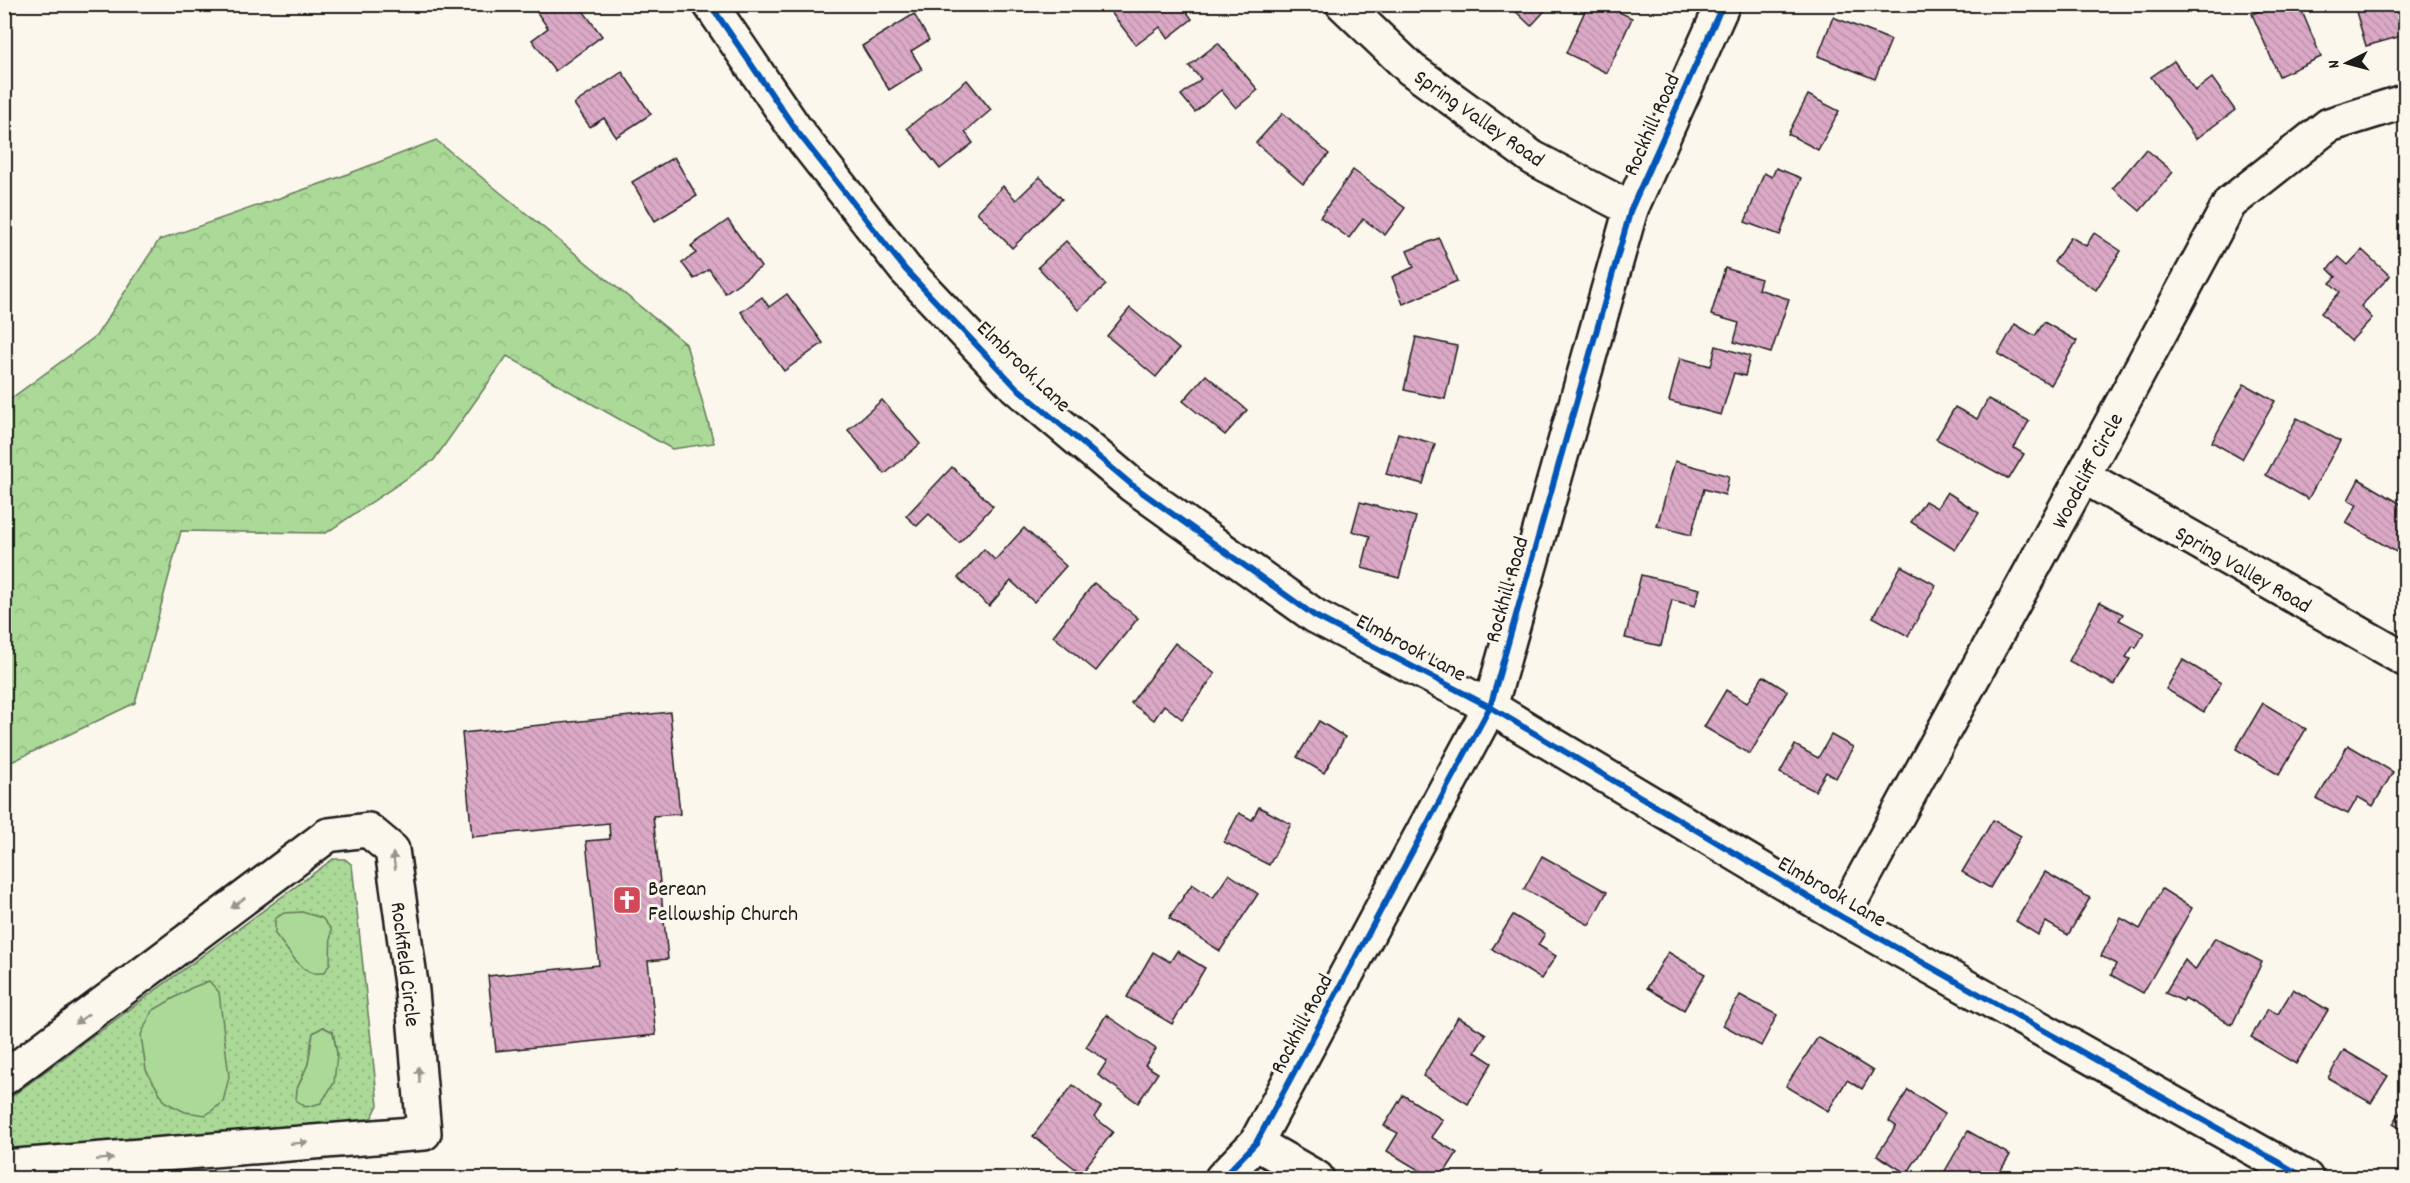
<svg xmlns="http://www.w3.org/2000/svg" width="2410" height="1183" font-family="Dekko,sans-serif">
<defs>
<pattern id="grass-dots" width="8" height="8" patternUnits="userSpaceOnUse" patternTransform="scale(1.5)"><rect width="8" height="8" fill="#abd998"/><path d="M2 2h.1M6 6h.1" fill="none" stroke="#93ba82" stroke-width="1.8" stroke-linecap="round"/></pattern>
<pattern id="forest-crowns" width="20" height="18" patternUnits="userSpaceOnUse" patternTransform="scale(1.5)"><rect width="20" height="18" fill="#abd998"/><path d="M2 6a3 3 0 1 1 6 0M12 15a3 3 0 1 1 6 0" fill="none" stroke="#93ba82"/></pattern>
<pattern id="building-back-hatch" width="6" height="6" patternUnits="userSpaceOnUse" patternTransform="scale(1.5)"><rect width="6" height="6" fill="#dba9c6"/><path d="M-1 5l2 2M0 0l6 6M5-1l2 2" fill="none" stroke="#bb91aa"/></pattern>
</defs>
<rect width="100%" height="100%" fill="#fbf7ec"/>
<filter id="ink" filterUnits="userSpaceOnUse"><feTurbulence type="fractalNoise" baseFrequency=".0167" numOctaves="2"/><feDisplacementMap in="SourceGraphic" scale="12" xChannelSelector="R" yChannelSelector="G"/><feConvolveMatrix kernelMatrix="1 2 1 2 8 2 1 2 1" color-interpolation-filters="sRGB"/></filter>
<g filter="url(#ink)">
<path fill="url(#grass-dots)" stroke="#647a5a" stroke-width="1.5" fill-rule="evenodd" d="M333 859H345L352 865 378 1105 372 1117 362 1122 5 1151 4 1102ZM323 1027 333 1032 337 1054 297 1089 308 1064 313 1033Z"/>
<polygon fill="url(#forest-crowns)" stroke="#647a5a" stroke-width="1.5" points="436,140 686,344 714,443 672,449 507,356 434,460 326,533 181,531 135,703 5,765 5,403 96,336 159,240 340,177"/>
<g fill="#abd998" stroke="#647a5a" stroke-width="1.5">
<path d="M302 912 322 918 331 929 330 963 325 972C303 980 288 949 275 934V919L284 913Z"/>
<polygon points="209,981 219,992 229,1077 223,1102 206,1115 185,1112 165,1102 146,1070 141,1035 152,1011 191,988"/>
<polygon points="323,1027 333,1032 337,1054 334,1083 321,1103 306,1107 296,1100 297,1089 308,1064 313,1033"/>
</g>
<g fill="url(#building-back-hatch)" stroke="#1c1c1c" stroke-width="1.5">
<polygon points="531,4 578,4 602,36 555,71 532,40 548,28"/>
<polygon points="1110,4 1181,4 1192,19 1168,38 1160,27 1136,45 1107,7"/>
<polygon points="1508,4 1551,4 1531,26"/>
<polygon points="1588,4 1602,4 1632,18 1607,73 1566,53"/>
<polygon points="2299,4 2321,57 2279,76 2252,14 2275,4"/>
<polygon points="2369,4 2396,4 2405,35 2366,46 2355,8"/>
<polygon points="914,14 929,40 911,51 922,69 889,90 862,46"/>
<polygon points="1833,17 1891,40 1875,79 1818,56"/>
<polygon points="1218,43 1258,90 1236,108 1221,90 1195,112 1181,95 1201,79 1189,66"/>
<polygon points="2174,61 2195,91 2212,78 2235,110 2196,139 2151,77"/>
<polygon points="622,72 651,114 616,137 604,118 590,127 574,104"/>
<polygon points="967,80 991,110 965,132 973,143 940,169 907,128"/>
<polygon points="1808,95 1839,111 1818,150 1788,134"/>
<polygon points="1283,113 1329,154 1303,184 1256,143"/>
<polygon points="2146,149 2173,172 2140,211 2113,188"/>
<polygon points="674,157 697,196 655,221 632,182"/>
<polygon points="1776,168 1801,178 1780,235 1745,222 1764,173 1772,177"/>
<polygon points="1353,170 1405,208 1385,235 1363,219 1349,238 1320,217"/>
<polygon points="1040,177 1062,199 1012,248 977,212 1003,186 1016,200"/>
<polygon points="728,220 761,267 725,293 709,269 694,279 682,263 696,253 691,246"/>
<polygon points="2094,233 2121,251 2096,290 2054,262 2071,237 2086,246"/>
<polygon points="1439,238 1457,281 1403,304 1392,277 1414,267 1407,251"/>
<polygon points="1066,241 1106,285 1078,310 1038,267"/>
<polygon points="2362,250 2390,276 2361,306 2372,318 2351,341 2321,313 2340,292 2330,283 2336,277 2328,269 2339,257 2348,265"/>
<polygon points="1725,268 1761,279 1758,289 1789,299 1771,353 1734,342 1739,323 1711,315"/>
<polygon points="787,294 823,343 784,371 741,312 762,297 769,307"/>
<polygon points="1130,308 1179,349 1156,377 1107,336"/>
<polygon points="2044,322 2077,341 2051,385 1998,354 2015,324 2035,336"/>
<polygon points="1416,337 1457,346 1445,399 1404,390"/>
<polygon points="1716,346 1750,356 1745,376 1734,373 1721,415 1669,401 1680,358 1711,366"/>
<polygon points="1206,375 1247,410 1225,435 1183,401"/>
<polygon points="2244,384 2275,401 2242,459 2212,442"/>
<polygon points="1988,399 2029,421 2014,448 2024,454 2009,479 1936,439 1955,407 1977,419"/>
<polygon points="882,400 920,444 885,474 848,430"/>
<polygon points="2297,418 2340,441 2308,499 2266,475"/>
<polygon points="1398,433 1435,444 1423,484 1386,474"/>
<polygon points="1675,461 1729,476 1725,495 1704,489 1691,535 1657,526"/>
<polygon points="952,467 993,506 959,543 929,514 917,526 906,516"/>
<polygon points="2359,479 2406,507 2406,540 2398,553 2346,523 2357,505 2348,500"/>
<polygon points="1947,492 1979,513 1955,550 1911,522 1925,501 1937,508"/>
<polygon points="1360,502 1416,517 1399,578 1362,568 1370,536 1352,531"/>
<polygon points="1024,528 1066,566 1034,602 1011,581 989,606 958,578 984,549 995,560"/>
<polygon points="1901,566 1936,585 1908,636 1873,617"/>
<polygon points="1641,575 1700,589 1695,606 1672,600 1661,646 1625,638"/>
<polygon points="1094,583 1138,618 1096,671 1053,636"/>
<polygon points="2100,602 2123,614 2119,620 2144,633 2136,648 2133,646 2126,657 2130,659 2114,685 2069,661"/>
<polygon points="1175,643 1215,674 1182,719 1164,705 1154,720 1131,703"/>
<polygon points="2183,660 2221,683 2204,712 2166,689"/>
<polygon points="1763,676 1787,691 1750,754 1704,727 1726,690 1747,703"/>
<polygon points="2263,703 2306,729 2279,775 2236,749"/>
<polygon points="670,712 680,814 653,816 668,959 648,961 656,1035 496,1051 488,976 599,965 586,841 610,839 609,823 472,837 462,733"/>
<polygon points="1319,721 1345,737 1324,773 1297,757"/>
<polygon points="1831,735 1853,747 1836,778 1826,772 1815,791 1780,773 1795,745 1818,758"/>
<polygon points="2348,745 2393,772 2373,806 2358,797 2348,814 2317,799"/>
<polygon points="1259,807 1291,824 1269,865 1224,842 1239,813 1252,820"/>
<polygon points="1993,820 2021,836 1990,888 1962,872"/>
<polygon points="1542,856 1607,892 1589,925 1524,889"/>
<polygon points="2045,872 2090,898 2068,935 2046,922 2038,935 2016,921"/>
<polygon points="1229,874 1258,894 1220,951 1169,918 1192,884 1213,898"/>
<polygon points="2162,889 2192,908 2143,993 2111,975 2116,964 2101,956 2121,918 2140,929"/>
<polygon points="1513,915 1545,934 1538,945 1556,956 1541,979 1492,949"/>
<polygon points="2215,938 2262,962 2232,1025 2185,998 2183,1001 2165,993 2185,960 2195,970"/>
<polygon points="1177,951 1205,968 1172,1024 1127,997 1153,952 1170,962"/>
<polygon points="1668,952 1705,974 1684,1010 1647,988"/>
<polygon points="2293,989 2328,1010 2296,1064 2251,1037 2268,1009 2278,1014"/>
<polygon points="1740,995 1777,1015 1761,1046 1723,1025"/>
<polygon points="1106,1015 1156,1049 1145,1065 1158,1073 1138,1103 1098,1075 1107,1061 1086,1047"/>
<polygon points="1458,1017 1486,1034 1475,1052 1492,1063 1468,1104 1423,1076"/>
<polygon points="1818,1037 1873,1071 1862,1089 1847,1080 1828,1111 1786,1086"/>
<polygon points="2344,1050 2388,1076 2371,1103 2328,1078"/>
<polygon points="1073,1085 1101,1107 1094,1117 1113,1132 1081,1173 1033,1136"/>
<polygon points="1908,1090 1945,1114 1907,1174 1877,1155 1896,1126 1889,1121"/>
<polygon points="1403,1095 1443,1120 1431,1137 1457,1153 1441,1178 1432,1178 1387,1151 1398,1133 1384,1126"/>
<polygon points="2406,1103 2406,1132 2393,1124"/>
<polygon points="1968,1131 2010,1155 1996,1178 1941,1178"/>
<polygon points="1542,1169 1558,1178 1536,1178"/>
</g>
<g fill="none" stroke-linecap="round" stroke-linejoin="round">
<g stroke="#1c1c1c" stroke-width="38">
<g id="minor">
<polyline points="710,4 796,130 905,269 1016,387 1132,485 1315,616 1490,707 1842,917 2306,1178"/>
<polyline points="1343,4 1411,69 1533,158 1631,209"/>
<polyline points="2083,476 2406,660"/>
<polyline points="1842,917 2083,476 2230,203 2329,125 2406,101"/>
<polyline points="4,1078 328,835 368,830 392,850 412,991 424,1133 4,1167"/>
<polyline points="1256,1143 1317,1178"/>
<polyline points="1222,1178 1256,1143 1490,707 1631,209 1723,4"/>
</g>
</g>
<use href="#minor" stroke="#fbf7ec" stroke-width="33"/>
<g stroke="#fbf7ec" stroke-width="10">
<g id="cycleway">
<polyline points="710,4 796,130 905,269 1016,387 1132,485 1315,616 1490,707 1842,917 2306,1178"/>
<polyline points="1222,1178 1256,1143 1490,707 1631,209 1723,4"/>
</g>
</g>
<use href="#cycleway" stroke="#0057b8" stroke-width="6"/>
</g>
<defs><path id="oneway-solid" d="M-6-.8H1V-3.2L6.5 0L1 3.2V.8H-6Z" transform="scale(1.5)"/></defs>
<g fill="#97948e">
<use href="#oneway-solid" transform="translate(394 861) rotate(-98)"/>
<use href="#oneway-solid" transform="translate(238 903) rotate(143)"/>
<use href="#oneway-solid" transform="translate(82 1019) rotate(143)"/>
<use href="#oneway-solid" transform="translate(419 1075) rotate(-95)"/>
<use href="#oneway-solid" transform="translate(299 1143) rotate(-5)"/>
<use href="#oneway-solid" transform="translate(105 1159) rotate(-5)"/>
</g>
</g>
<defs>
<g id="church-square" transform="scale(1.5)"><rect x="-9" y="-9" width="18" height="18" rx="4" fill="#d1495b" stroke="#fbf7ec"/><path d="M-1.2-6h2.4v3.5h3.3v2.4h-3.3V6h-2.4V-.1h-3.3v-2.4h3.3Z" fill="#fff"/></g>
</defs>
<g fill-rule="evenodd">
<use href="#church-square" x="627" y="900"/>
</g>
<g text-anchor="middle" stroke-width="6" stroke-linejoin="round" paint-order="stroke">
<g font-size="22" fill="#1c1c1c" stroke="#fbf7ec">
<text transform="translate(1480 117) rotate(35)" y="8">Spring Valley Road</text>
<text transform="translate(1650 124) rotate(-66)" y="8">Rockhill Road</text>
<text transform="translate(1025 365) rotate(44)" y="8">Elmbrook Lane</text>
<text transform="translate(2086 470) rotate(-62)" y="8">Woodcliff Circle</text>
<text transform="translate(2244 568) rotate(30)" y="8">Spring Valley Road</text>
<text transform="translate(1505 589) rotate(-74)" y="8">Rockhill Road</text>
<text transform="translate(1412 646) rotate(28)" y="8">Elmbrook Lane</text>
<text transform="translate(1833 890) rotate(30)" y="8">Elmbrook Lane</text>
<text transform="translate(407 964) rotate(83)" y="8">Rockfield Circle</text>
<text transform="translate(1300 1023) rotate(-62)" y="8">Rockhill Road</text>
</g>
<g font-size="22" fill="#1c1c1c" stroke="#fbf7ec" text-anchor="start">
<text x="648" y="895">Berean<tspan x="648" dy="25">Fellowship Church</tspan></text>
</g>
</g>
<rect width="2410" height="1183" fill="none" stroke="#fbf7ec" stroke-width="24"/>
<rect x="12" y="12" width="2386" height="1159" fill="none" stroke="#1c1c1c" stroke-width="2" filter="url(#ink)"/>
<g transform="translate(2347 63) rotate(264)" stroke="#fbf7ec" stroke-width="4.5" paint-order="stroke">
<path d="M0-4.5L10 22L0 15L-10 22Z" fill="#1c1c1c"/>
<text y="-9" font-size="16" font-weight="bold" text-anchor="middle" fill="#1c1c1c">N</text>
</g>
</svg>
